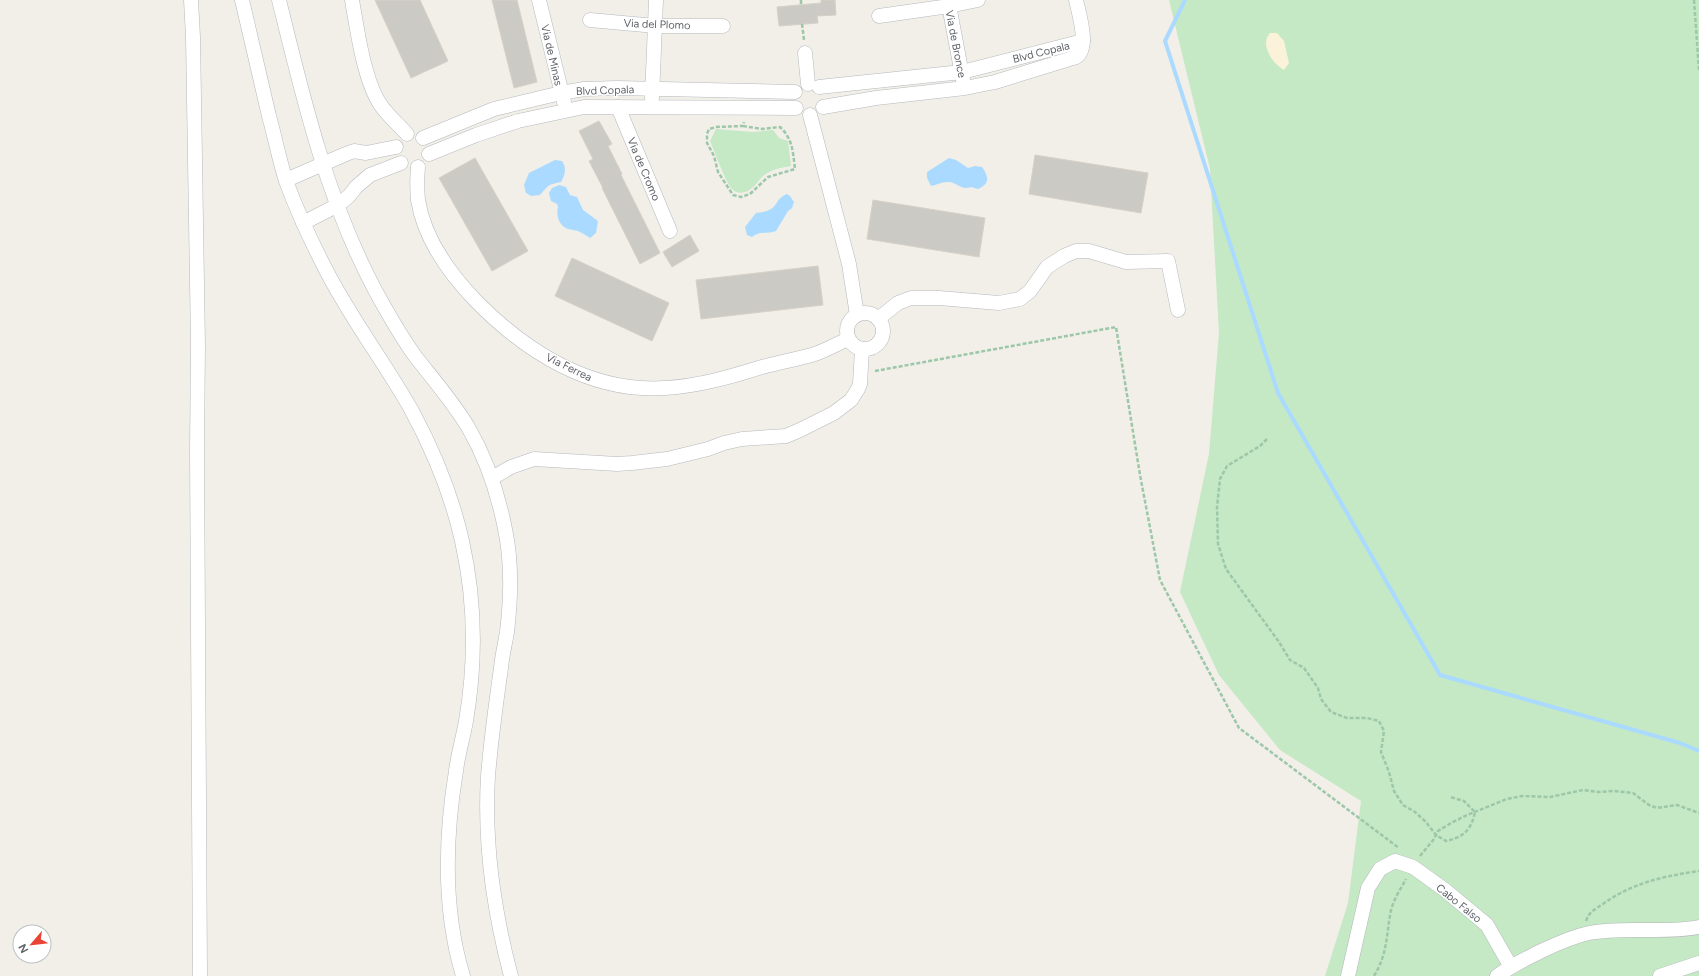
<svg xmlns="http://www.w3.org/2000/svg" width="1699" height="976" font-family="Figtree,sans-serif">
<rect width="100%" height="100%" fill="#f1efe8"/>
<g fill="#c5e8c5">
<polygon points="1169,0 1699,0 1699,976 1325,976 1348,903 1361,801 1280,750 1219,675 1180,592 1209,454 1219,333 1210,169"/>
<path d="M716 129 753 132 773 130 779 138 788 141 791 166C780 168 771 169 762 177 759 180 756 185 752 188 746 193 738 195 732 189 725 181 715 152 710 141Z"/>
</g>
<path fill="#fbf3d9" d="M1270 33H1277L1284 41 1289 63 1284 70C1273 64 1259 45 1270 33Z"/>
<g fill="#aadaff">
<path d="M949 158 956 160 968 168 975 166 982 167C989 177 990 184 978 189L971 187C960 191 957 181 947 182 942 182 936 185 931 186L927 178V172Z"/>
<path d="M555 160 562 161C567 168 565 175 561 182 547 185 549 185 540 195L531 196 526 193 524 185 529 173Z"/>
<path d="M559 185 566 187 570 195 577 197 583 210 598 221 596 233 590 238C586 235 582 233 578 231 575 230 571 230 568 229 559 226 556 216 558 207L557 204 551 201 549 193 552 188Z"/>
<path d="M787 194 790 196 794 202 792 208 788 211 776 231C768 234 759 231 752 237L747 235 745 227 756 213C781 211 772 200 787 194Z"/>
</g>
<g fill="none" stroke-linecap="round" stroke-linejoin="round">
<polyline stroke="#aadaff" stroke-width="4" points="1185,0 1165,41 1278,393 1440,675 1680,743 1699,751"/>
</g>
<g fill="#cccac5" stroke="#d6d1c6">
<polygon points="375,0 420,0 448,61 411,78"/>
<polygon points="492,0 517,0 537,82 514,88"/>
<polygon points="821,0 835,0 836,15 817,16 818,23 779,26 777,7 821,3"/>
<polygon points="599,121 612,144 608,146 622,174 621,175 660,253 640,264 602,188 603,188 589,161 593,159 579,131"/>
<polygon points="1035,155 1148,173 1141,213 1029,194"/>
<polygon points="475,158 528,251 492,271 439,178"/>
<polygon points="873,200 985,218 979,257 867,239"/>
<polygon points="690,235 699,251 672,267 663,252"/>
<polygon points="572,258 669,303 652,341 555,296"/>
<polygon points="818,266 823,305 701,319 696,280"/>
</g>
<g fill="none" stroke-linecap="round" stroke-linejoin="round">
<g stroke="#b5b8bc" stroke-width="15">
<g id="minor">
<polyline points="191,0 193,37 198,344 197,451 200,976"/>
<path d="M242 0C251 39 260 77 269 116 275 137 279 159 286 181 297 211 311 241 326 270 351 319 385 363 412 411 434 452 452 496 462 541 475 599 476 662 466 721 463 738 458 754 456 771 445 838 443 910 463 976"/>
<path d="M279 0C303 98 327 200 375 290 387 312 400 335 415 356 433 379 453 402 468 427 486 458 498 493 505 529 512 562 511 599 507 632 505 644 502 656 501 668 496 703 491 740 488 776 484 843 494 912 511 976"/>
<path d="M352 0C357 29 364 80 380 104 387 115 398 124 407 134"/>
<polyline points="539,0 564,102"/>
<polyline points="948,0 963,80"/>
<polyline points="879,16 949,6 978,0"/>
<polyline points="590,20 656,26 723,26"/>
<polyline points="805,53 808,84"/>
<polyline points="819,87 962,72 1083,41"/>
<polyline points="652,98 656,0"/>
<polyline points="618,107 670,231"/>
<path d="M823 107 876 98 965 88 995 82 1076 57C1090 48 1079 14 1076 0"/>
<polyline points="810,115 849,264 857,315"/>
<polyline points="423,138 494,109 561,93 584,89 617,88 795,92"/>
<polyline points="429,154 476,135 518,121 584,107 796,108"/>
<path d="M418 167C417 178 417 189 418 200 424 238 450 274 476 301 526 352 591 393 665 388 699 386 730 377 762 367 780 362 798 359 815 354 826 350 837 344 848 339"/>
<polyline points="286,180 346,154 354,151 366,153 396,147"/>
<polyline points="303,223 338,205 349,196 356,187 370,175 401,163"/>
<circle cx="865" cy="331" r="18"/>
<polyline points="878,319 898,303 911,298 939,298 999,303 1020,299 1030,291 1047,267 1064,256 1076,251 1089,251 1126,262 1168,261 1178,310"/>
<polyline points="492,478 511,467 534,459 617,464 632,463 667,459 708,449 724,443 742,439 786,436 800,430 834,413 851,400 858,389 860,384 862,350"/>
<polyline points="1348,976 1368,888 1380,869 1395,861 1413,867 1445,890 1487,925 1511,967"/>
<path d="M1497 976C1519 961 1562 939 1589 933 1625 926 1663 934 1699 927"/>
<polyline points="1660,976 1699,963"/>
</g>
</g>
<g stroke="#9cc7a9" stroke-width="2.5" stroke-dasharray="4 2" stroke-linecap="butt">
<polyline points="801,0 801,5"/>
<polyline points="1694,0 1699,70"/>
<polyline points="802,24 804,40"/>
<path d="M743 126 762 129 780 127C793 139 793 153 795 169L768 177 750 194 741 197 733 195 718 172 714 156 707 143V134L709 129 716 127 743 126 744 122"/>
<polyline points="875,371 1116,327 1140,475 1160,580 1239,728 1399,848"/>
<path d="M1267 439 1260 446 1227 466 1220 479 1217 507 1218 544 1226 569 1279 642 1290 660 1304 668 1318 688 1321 699 1331 712 1347 718H1367L1379 721 1384 731 1381 752 1389 772 1394 791 1403 805 1415 812 1426 822 1436 835 1446 841C1463 837 1471 831 1475 812L1464 801 1450 797"/>
<polyline points="1420,856 1434,839 1438,831 1451,823 1467,815 1507,799 1522,796 1550,797 1583,790 1599,792 1614,791 1633,793 1649,805 1657,808 1677,805 1699,813"/>
<path d="M1586 921C1589 912 1595 909 1603 904 1632 883 1664 876 1699 871"/>
<path d="M1374 976C1388 953 1386 935 1391 910 1394 899 1401 888 1406 879"/>
</g>
<use href="#minor" stroke="#fff" stroke-width="14"/>
</g>
<g text-anchor="middle" stroke-width="3" stroke-linejoin="round" paint-order="stroke">
<g font-size="11" fill="#5f6368" stroke="#fff">
<text transform="translate(657 24) rotate(2)" y="4">Via del Plomo</text>
<text transform="translate(956 44) rotate(79)" y="4">Via de Bronce</text>
<text transform="translate(1041 52) rotate(-14)" y="4">Blvd Copala</text>
<text transform="translate(552 55) rotate(77)" y="4">Via de Minas</text>
<text transform="translate(605 90) rotate(-2)" y="4">Blvd Copala</text>
<text transform="translate(644 169) rotate(67)" y="4">Via de Cromo</text>
<text transform="translate(569 367) rotate(26)" y="4">Via Ferrea</text>
<text transform="translate(1459 903) rotate(39)" y="4">Cabo Falso</text>
</g>
</g>
<g transform="translate(32 944) rotate(242)"><circle r="19" fill="#ffffff" stroke="#bfc1c3"/>
<path d="M0-3L7 15L0 10L-7 15Z" fill="#ea4335"/>
<text y="-6" font-size="11" font-weight="bold" text-anchor="middle" fill="#5f6368">N</text>
</g>
</svg>
